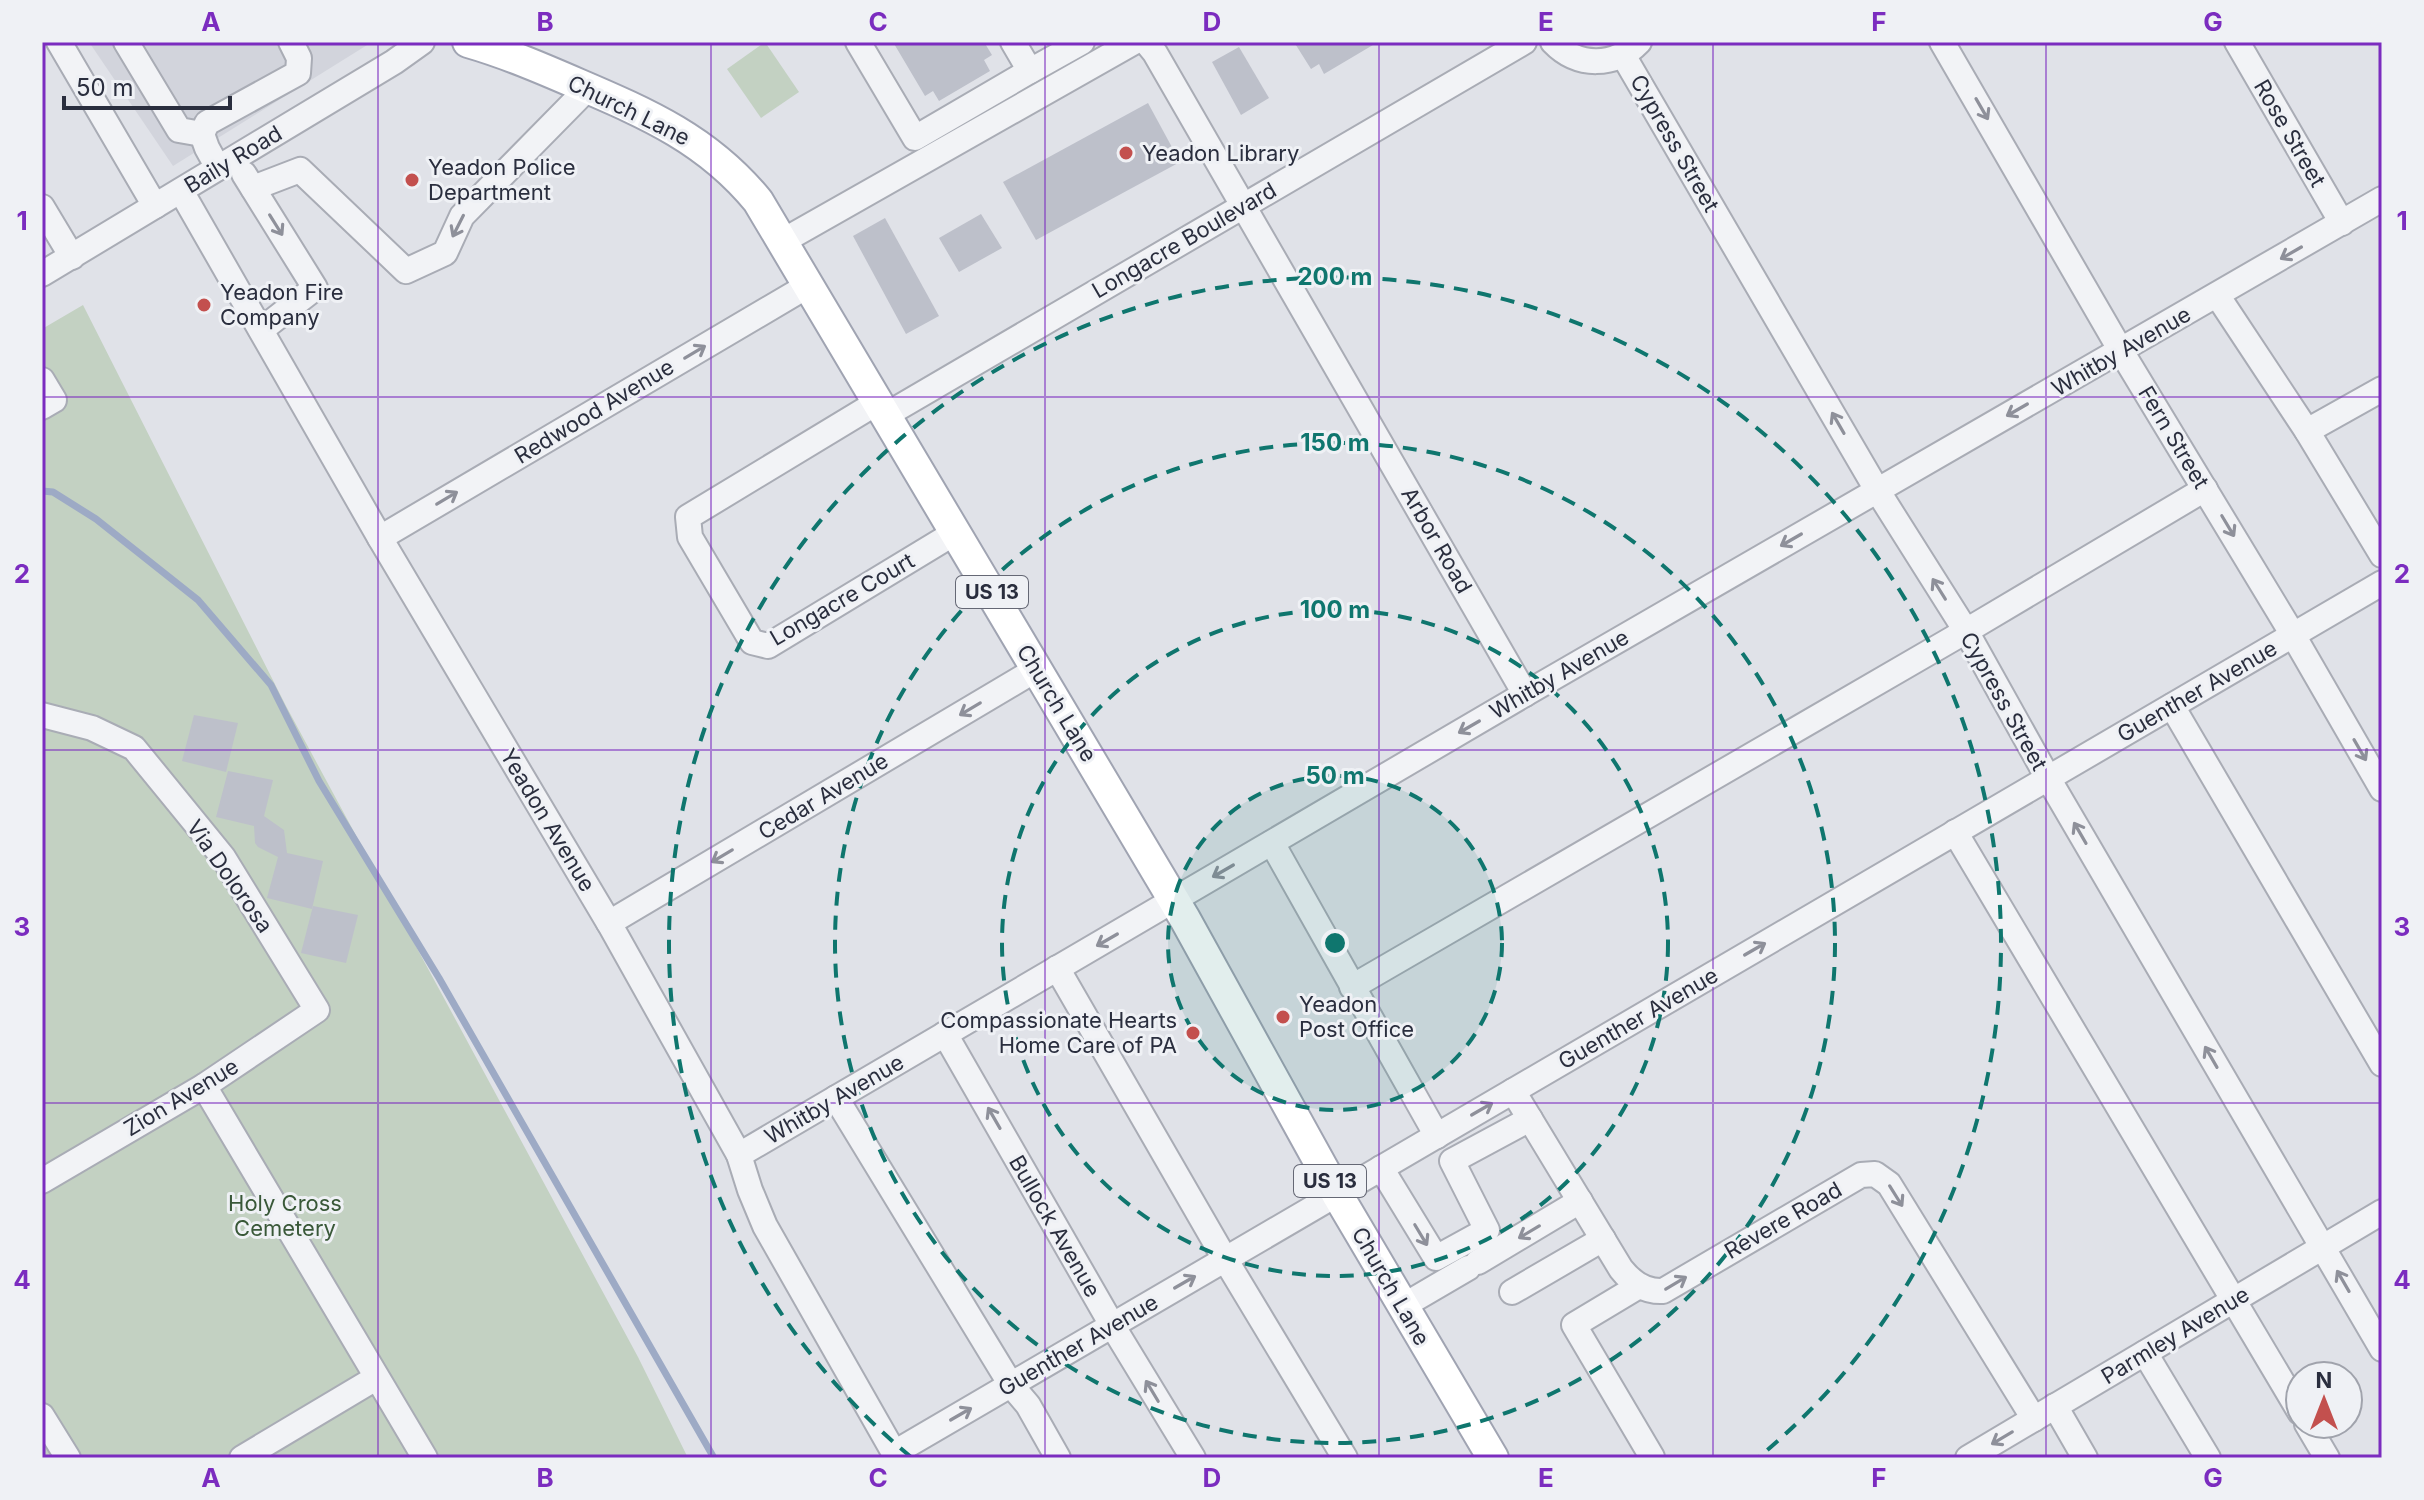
<svg xmlns="http://www.w3.org/2000/svg" width="2424" height="1500" font-family="Inter,sans-serif">
	<style>
		.built { fill: #d2d4dc }
		.green { fill: #c3d1c2 }
		.lines { fill: none; stroke-linecap: round; stroke-linejoin: round }
		.stream { stroke: #9daac5; stroke-width: 7 }
		.building { fill: #bdc0ca }
		.minor-casing { stroke: #a9acb5; stroke-width: 28 }
		.major-casing { stroke: #a0a4b2; stroke-width: 34 }
		.minor { stroke: #f2f3f6; stroke-width: 24 }
		.major { stroke: #fff; stroke-width: 30 }
		.oneway { stroke: #8e909a }
		.grid { fill: none; stroke: #7b2cbf; stroke-width: 2; stroke-opacity: 0.55 }
		.ring { fill: none; stroke: #0f766e; stroke-width: 4; stroke-dasharray: 14 10 }
		.poi-dot { fill: #c3504e; stroke: #eff1f5; stroke-width: 3 }
		.labels { text-anchor: middle; stroke-width: 6; stroke-linejoin: round; paint-order: stroke }
		.shield { fill: #eff1f5; stroke: #656875; stroke-width: 2 }
		.shield-label { font-size: 20px; font-weight: bold; fill: #2a2e3e }
		.street-label { font-size: 22px; fill: #2a2e3e; stroke: #eff1f5 }
		.poi-label { font-size: 22px; fill: #2a2e3e; stroke: #eff1f5; text-anchor: start }
		.park-label { font-size: 22px; fill: #395838; stroke: #eff1f5 }
		.centre { fill: #0f766e; stroke: #eff1f5; stroke-width: 4 }
		.ring-label { font-size: 24px; text-anchor: middle; font-weight: bold; fill: #0f766e; stroke: #eff1f5; stroke-width: 6; stroke-linejoin: round; paint-order: stroke }
		.neatline { fill: none; stroke: #7b2cbf; stroke-width: 3 }
		.grid-label { font-size: 26px; text-anchor: middle; font-weight: bold; fill: #7b2cbf }
	</style>
	<rect width="100%" height="100%" fill="#e0e2e8"/>
	<polygon class="built" points="89,42 372,42 173,166"/>
	<g class="green">
		<polygon points="765,42 799,92 761,118 727,69"/>
		<polygon points="83,305 286,706 638,1357 688,1458 42,1458 42,329"/>
	</g>
	<g class="lines">
		<polyline class="stream" points="42,491 53,492 96,519 198,600 271,685 319,781 439,978 714,1458"/>
	</g>
	<g class="building">
		<polygon points="893,42 984,42 992,55 984,60 990,71 939,101 933,91 925,96"/>
		<polygon points="1294,42 1378,42 1324,74 1319,64 1311,69"/>
		<polygon points="1239,47 1269,98 1241,115 1212,62"/>
		<polygon points="1148,103 1180,162 1036,240 1003,182"/>
		<polygon points="981,214 1002,248 959,272 939,238"/>
		<polygon points="885,218 939,316 906,334 853,236"/>
		<polygon points="194,715 238,723 226,772 182,761"/>
		<polygon points="228,771 273,780 264,816 284,830 287,853 323,861 312,909 267,898 278,857 258,847 255,843 254,826 216,817"/>
		<polygon points="313,906 358,915 346,963 301,953"/>
	</g>
	<g class="lines">
		<g class="minor-casing">
			<g id="minor">
				<polyline points="59,42 155,206"/>
				<polyline points="126,42 179,130 202,134"/>
				<polyline points="858,42 915,138 1030,71"/>
				<polyline points="1013,42 1030,71 1082,42"/>
				<polyline points="1146,42 1155,53 1525,694"/>
				<path d="M1553,42C1578,68 1615,67 1639,42"/>
				<polyline points="1942,42 2121,351 2293,635 2382,789"/>
				<polyline points="2237,42 2342,223"/>
				<polyline points="1623,55 1877,490 1966,631 2048,778 2382,1349"/>
				<polyline points="218,168 207,148 202,134 207,123 298,73 299,58 291,42"/>
				<polyline points="244,174 315,288 261,330"/>
				<polyline points="253,188 300,170 406,271 445,253 462,216 588,88"/>
				<polyline points="181,191 380,538 609,923 739,1155 750,1190 765,1226 897,1458"/>
				<polyline points="42,207 72,257"/>
				<polyline points="783,241 1134,42"/>
				<polyline points="42,274 394,62 422,42"/>
				<polyline points="2217,295 2307,431 2382,555"/>
				<polyline points="42,380 54,400 42,407"/>
				<polyline points="878,402 688,517 690,537 752,642 768,646 956,532"/>
				<polyline points="886,415 1524,42"/>
				<polyline points="2307,431 2382,389"/>
				<polyline points="380,538 809,285"/>
				<polyline points="2172,706 2382,1064"/>
				<polyline points="42,715 92,728 134,748 223,857 317,1010 204,1086 42,1181"/>
				<polyline points="1955,832 2300,1412"/>
				<polyline points="1272,843 1437,1136"/>
				<polyline points="609,923 1037,669"/>
				<polyline points="1057,968 1225,1259 1345,1458"/>
				<polyline points="1352,987 1966,631 2205,489"/>
				<polyline points="945,1034 1112,1325 1193,1458"/>
				<polyline points="204,1086 425,1458"/>
				<path d="M1513,1091L1621,1269C1632,1283 1645,1292 1663,1291L1861,1175L1875,1174L1889,1184L2034,1419"/>
				<polyline points="836,1098 1011,1385 1028,1405 1058,1458"/>
				<polyline points="739,1155 1525,694 2382,199"/>
				<polyline points="1381,1168 1436,1258 1487,1230 1452,1161 1530,1119"/>
				<polyline points="1478,1262 1580,1201"/>
				<polyline points="1639,1286 1574,1325 1652,1457"/>
				<polyline points="1512,1292 1603,1239"/>
				<polyline points="1403,1306 1468,1268"/>
				<polyline points="2145,1353 2208,1458"/>
				<polyline points="2055,1406 2085,1458"/>
				<polyline points="42,1416 68,1458"/>
				<polyline points="2307,1424 2327,1458"/>
				<polyline points="894,1453 2382,583"/>
				<polyline points="242,1458 376,1378"/>
				<polyline points="1968,1458 2382,1212"/>
			</g>
		</g>
		<g class="major-casing">
			<path id="major" d="M468,42C506,53 541,68 578,84C648,114 708,140 758,201L1185,919L1337,1194L1493,1458"/>
		</g>
		<use href="#minor" class="minor"/>
		<use href="#major" class="major"/>
	</g>
	<defs><path id="oneway-shaft" d="M-6 0H5M1.5-3L5.5 0L1.5 3" fill="none" stroke-width="1.6" stroke-linecap="round" stroke-linejoin="round" transform="scale(2)"/></defs>
	<g class="oneway">
		<use href="#oneway-shaft" transform="translate(1982 109) rotate(60)"/>
		<use href="#oneway-shaft" transform="translate(276 225) rotate(58)"/>
		<use href="#oneway-shaft" transform="translate(458 226) rotate(117)"/>
		<use href="#oneway-shaft" transform="translate(2291 253) rotate(150)"/>
		<use href="#oneway-shaft" transform="translate(695 352) rotate(-31)"/>
		<use href="#oneway-shaft" transform="translate(2017 410) rotate(150)"/>
		<use href="#oneway-shaft" transform="translate(1838 423) rotate(-120)"/>
		<use href="#oneway-shaft" transform="translate(447 498) rotate(-31)"/>
		<use href="#oneway-shaft" transform="translate(2228 526) rotate(59)"/>
		<use href="#oneway-shaft" transform="translate(1791 540) rotate(150)"/>
		<use href="#oneway-shaft" transform="translate(1939 589) rotate(-122)"/>
		<use href="#oneway-shaft" transform="translate(970 709) rotate(149)"/>
		<use href="#oneway-shaft" transform="translate(1469 727) rotate(150)"/>
		<use href="#oneway-shaft" transform="translate(2360 750) rotate(60)"/>
		<use href="#oneway-shaft" transform="translate(2080 833) rotate(-120)"/>
		<use href="#oneway-shaft" transform="translate(722 856) rotate(149)"/>
		<use href="#oneway-shaft" transform="translate(1223 871) rotate(150)"/>
		<use href="#oneway-shaft" transform="translate(1107 940) rotate(150)"/>
		<use href="#oneway-shaft" transform="translate(1755 949) rotate(-30)"/>
		<use href="#oneway-shaft" transform="translate(2211 1057) rotate(-120)"/>
		<use href="#oneway-shaft" transform="translate(1482 1109) rotate(-30)"/>
		<use href="#oneway-shaft" transform="translate(994 1118) rotate(-120)"/>
		<use href="#oneway-shaft" transform="translate(1896 1196) rotate(58)"/>
		<use href="#oneway-shaft" transform="translate(1529 1232) rotate(149)"/>
		<use href="#oneway-shaft" transform="translate(1421 1235) rotate(59)"/>
		<use href="#oneway-shaft" transform="translate(2343 1281) rotate(-120)"/>
		<use href="#oneway-shaft" transform="translate(1185 1282) rotate(-30)"/>
		<use href="#oneway-shaft" transform="translate(1676 1283) rotate(-31)"/>
		<use href="#oneway-shaft" transform="translate(1152 1391) rotate(-121)"/>
		<use href="#oneway-shaft" transform="translate(961 1414) rotate(-30)"/>
		<use href="#oneway-shaft" transform="translate(2002 1438) rotate(149)"/>
	</g>
	<path class="grid" d="M378,42V1458M711,42V1458M1045,42V1458M1379,42V1458M1713,42V1458M2046,42V1458M42,397H2382M42,750H2382M42,1103H2382"/>
	<circle cx="1335" cy="943" r="167" fill="#0f766e" fill-opacity=".12"/>
	<g class="ring">
		<circle cx="1335" cy="943" r="167"/>
		<circle cx="1335" cy="943" r="333"/>
		<circle cx="1335" cy="943" r="500"/>
		<path d="M911 1457A666 666 0 1 1 1759 1457"/>
	</g>
	<g class="poi-dot">
		<circle cx="1126" cy="153" r="8"/>
		<circle cx="412" cy="180" r="8"/>
		<circle cx="204" cy="305" r="8"/>
		<circle cx="1283" cy="1017" r="8"/>
		<circle cx="1193" cy="1033" r="8"/>
	</g>
	<g class="labels">
		<g class="shield">
			<rect x="956" y="576" width="72" height="32" rx="6"/>
			<rect x="1294" y="1165" width="72" height="32" rx="6"/>
		</g>
		<g class="shield-label">
			<text x="992" y="599">US 13</text>
			<text x="1330" y="1188">US 13</text>
		</g>
		<g class="street-label">
			<text transform="translate(629 110) rotate(26)" y="8">Church Lane</text>
			<text transform="translate(2290 133) rotate(60)" y="8">Rose Street</text>
			<text transform="translate(1675 143) rotate(60)" y="8">Cypress Street</text>
			<text transform="translate(233 159) rotate(-31)" y="8">Baily Road</text>
			<text transform="translate(1184 240) rotate(-30)" y="8">Longacre Boulevard</text>
			<text transform="translate(2121 351) rotate(-30)" y="8">Whitby Avenue</text>
			<text transform="translate(594 411) rotate(-31)" y="8">Redwood Avenue</text>
			<text transform="translate(2174 437) rotate(59)" y="8">Fern Street</text>
			<text transform="translate(1437 540) rotate(60)" y="8">Arbor Road</text>
			<text transform="translate(842 599) rotate(-30)" y="8">Longacre Court</text>
			<text transform="translate(1559 674) rotate(-30)" y="8">Whitby Avenue</text>
			<text transform="translate(2197 691) rotate(-30)" y="8">Guenther Avenue</text>
			<text transform="translate(2004 701) rotate(61)" y="8">Cypress Street</text>
			<text transform="translate(1057 703) rotate(59)" y="8">Church Lane</text>
			<text transform="translate(823 796) rotate(-31)" y="8">Cedar Avenue</text>
			<text transform="translate(548 820) rotate(59)" y="8">Yeadon Avenue</text>
			<text transform="translate(230 876) rotate(55)" y="8">Via Dolorosa</text>
			<text transform="translate(1638 1018) rotate(-30)" y="8">Guenther Avenue</text>
			<text transform="translate(181 1097) rotate(-31)" y="8">Zion Avenue</text>
			<text transform="translate(834 1099) rotate(-30)" y="8">Whitby Avenue</text>
			<text transform="translate(1783 1220) rotate(-30)" y="8">Revere Road</text>
			<text transform="translate(1055 1226) rotate(60)" y="8">Bullock Avenue</text>
			<text transform="translate(1391 1286) rotate(60)" y="8">Church Lane</text>
			<text transform="translate(2175 1335) rotate(-31)" y="8">Parmley Avenue</text>
			<text transform="translate(1078 1345) rotate(-30)" y="8">Guenther Avenue</text>
		</g>
		<g class="poi-label">
			<text x="1142" y="161">Yeadon Library</text>
			<text x="428" y="175">Yeadon Police<tspan x="428" dy="25">Department</tspan></text>
			<text x="220" y="300">Yeadon Fire<tspan x="220" dy="25">Company</tspan></text>
			<text x="1299" y="1012">Yeadon<tspan x="1299" dy="25">Post Office</tspan></text>
			<text x="1177" y="1028" text-anchor="end">Compassionate Hearts<tspan x="1177" dy="25">Home Care of PA</tspan></text>
		</g>
		<g class="park-label">
			<text x="285" y="1211">Holy Cross<tspan x="285" dy="25">Cemetery</tspan></text>
		</g>
	</g>
	<circle cx="1335" cy="943" r="12" class="centre"/>
	<g class="ring-label">
		<text x="1335" y="285">200 m</text>
		<text x="1335" y="451">150 m</text>
		<text x="1335" y="618">100 m</text>
		<text x="1335" y="784">50 m</text>
	</g>
	<rect width="2424" height="1500" fill="none" stroke="#eff1f5" stroke-width="88"/>
	<g transform="translate(2324 1400)"><circle r="38" fill="#eff1f5" stroke="#a0a3ac" stroke-width="2"/>
	<path d="M0-6L14 30L0 20L-14 30Z" fill="#c3504e"/>
	<text y="-12" font-size="22" font-weight="bold" text-anchor="middle" fill="#2a2e3e">N</text>
	</g>
	<path d="M64 96v12h166v-12" fill="none" stroke="#2a2e3e" stroke-width="4"/>
	<text x="76" y="96" font-size="24" fill="#2a2e3e" stroke="#eff1f5" stroke-width="6" paint-order="stroke">50 m</text>
	<rect x="44" y="44" width="2336" height="1412" class="neatline"/>
	<g class="grid-label">
		<text x="211" y="31">A</text>
		<text x="545" y="31">B</text>
		<text x="878" y="31">C</text>
		<text x="1212" y="31">D</text>
		<text x="1546" y="31">E</text>
		<text x="1879" y="31">F</text>
		<text x="2213" y="31">G</text>
		<text x="22" y="230">1</text>
		<text x="2402" y="230">1</text>
		<text x="22" y="583">2</text>
		<text x="2402" y="583">2</text>
		<text x="22" y="936">3</text>
		<text x="2402" y="936">3</text>
		<text x="22" y="1289">4</text>
		<text x="2402" y="1289">4</text>
		<text x="211" y="1487">A</text>
		<text x="545" y="1487">B</text>
		<text x="878" y="1487">C</text>
		<text x="1212" y="1487">D</text>
		<text x="1546" y="1487">E</text>
		<text x="1879" y="1487">F</text>
		<text x="2213" y="1487">G</text>
	</g>
</svg>
